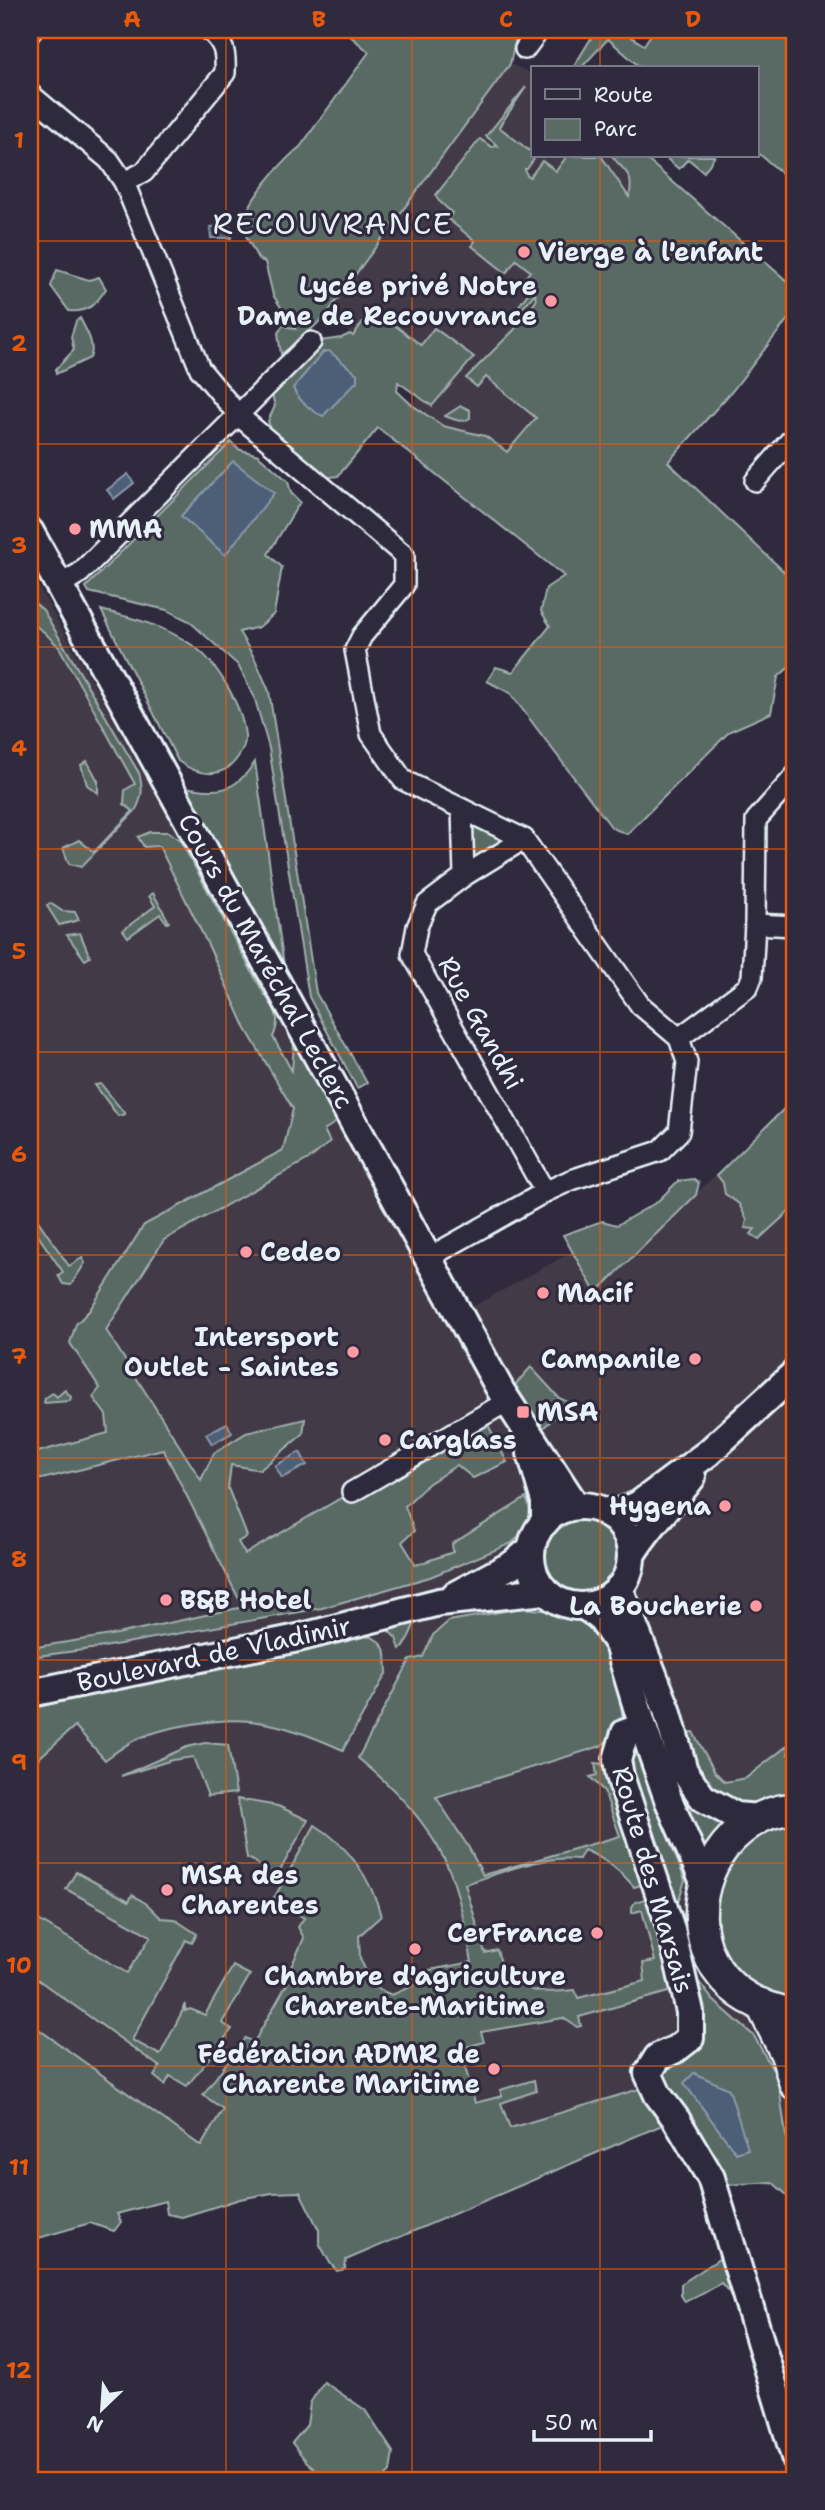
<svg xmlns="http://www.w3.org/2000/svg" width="825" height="2510" font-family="'Shantell Sans',sans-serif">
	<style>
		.built { fill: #423a46 }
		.green { fill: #596b63; stroke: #a0aeae; stroke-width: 2 }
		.water { fill: #4d5f77; stroke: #8b99ab; stroke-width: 2 }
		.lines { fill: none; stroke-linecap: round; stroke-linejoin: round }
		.street-casing { stroke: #e8f1f8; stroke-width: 24 }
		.secondary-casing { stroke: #e8f1f8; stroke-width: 32 }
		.primary-casing { stroke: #e8f1f8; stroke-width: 35 }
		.street { stroke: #2f2a3d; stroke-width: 19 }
		.secondary { stroke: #2f2a3d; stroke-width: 26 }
		.primary { stroke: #2f2a3d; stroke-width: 30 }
		.grid { fill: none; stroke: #e8590c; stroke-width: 2; stroke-opacity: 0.55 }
		.poi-dot { fill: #ff9aa2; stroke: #2f2a3d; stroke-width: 2.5 }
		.labels { text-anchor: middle; stroke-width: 6; stroke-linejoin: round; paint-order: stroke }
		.poi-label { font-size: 26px; font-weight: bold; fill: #e8f1f8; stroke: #2f2a3d; text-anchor: start }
		.street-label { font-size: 26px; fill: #e8f1f8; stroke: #2f2a3d }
		.quarter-label { font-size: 30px; letter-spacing: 2px; fill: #e8f1f8; stroke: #2f2a3d }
		.neatline { fill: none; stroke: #e8590c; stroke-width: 2.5 }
		.grid-label { font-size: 23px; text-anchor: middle; font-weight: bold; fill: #e8590c }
	</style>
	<rect width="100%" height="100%" fill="#2f2a3d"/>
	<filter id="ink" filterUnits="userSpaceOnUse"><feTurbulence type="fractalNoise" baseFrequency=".0143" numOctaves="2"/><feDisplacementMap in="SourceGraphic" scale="14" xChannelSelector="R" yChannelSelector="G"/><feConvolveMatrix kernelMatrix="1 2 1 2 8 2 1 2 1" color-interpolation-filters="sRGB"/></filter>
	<g filter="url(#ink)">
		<g class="built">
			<polygon points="510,64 533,74 533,156 637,156 795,310 732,390 564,576 386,435 423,391 267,268 249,217"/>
			<polygon points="30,572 331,1103 467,1310 575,1250 596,1280 704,1186 795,1098 795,2202 772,2182 714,2185 653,2085 510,2128 463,2114 245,2038 204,2095 223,2109 201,2146 30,2023"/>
		</g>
		<g class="green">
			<path d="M343,30H521L516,37L510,64L325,316L298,342L281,354L278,333L283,325L295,329L273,295L265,262L258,259C254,250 246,239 244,229C239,208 284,159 300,147L369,52Z"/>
			<polygon points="596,30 620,30 644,45 654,30 795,30 795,184 757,152 757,68 641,68 608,39 581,68 573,68"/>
			<path d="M526,87L499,127L536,156L527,169H525L527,176L530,177L542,161L556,171L567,156H601L629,197C635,173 624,172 612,156H643L795,288V310L733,390L668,462L795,582V662L778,677L771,713L730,731L627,834L612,828L510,693L487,681L496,667L513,672L550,626L541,611L546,588L564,576L378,428L338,476L323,478L273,434L268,421L275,406L270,388L320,341L341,338L350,334L353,336L372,308L421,345L434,328L474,357L432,406L398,382L397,391L412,405L443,426L485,436L507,452L536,418L486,377L477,387L466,378L514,330L536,301L535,293L508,326L507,322L529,292L521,284L530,271L516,260L506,273L472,246L475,241L448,219L452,213L438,200L436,195L480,139L492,147L498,146L486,136Z"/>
			<polygon points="670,156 715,156 704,172 688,159 679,169 667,159"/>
			<path d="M57,270L89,280L99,277L106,289C96,304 88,313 69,311L51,286Z"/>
			<path d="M80,318C86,330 96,345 90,358L56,374V369L74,350L71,337L76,321Z"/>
			<path d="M461,406L470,410V418C462,424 453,419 445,416Z"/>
			<polygon points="231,442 238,449 258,455 288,481 291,493 300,502 268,554 282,567 274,614 259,627 239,632 255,659 269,691 316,993 367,1083 357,1088 309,997 269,748 254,696 238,665 189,621 167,610 89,592 86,587"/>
			<path d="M30,599L43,610L139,773C143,788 143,797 135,811L81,867L69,864L63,848L79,840L94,852L133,811L124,804L125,790L135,784L59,647L44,632L30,622Z"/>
			<path d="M101,610C133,618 165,626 192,645C217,662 242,705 245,736C246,744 242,750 238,757C223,780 198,776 178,761Z"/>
			<polygon points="87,761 98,781 98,793 87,785 81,765"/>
			<path d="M255,762L284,966L185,787C220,793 234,793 255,762Z"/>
			<polygon points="472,817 508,840 476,860 471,859"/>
			<path d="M150,832H169L180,840L263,992C275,1010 282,1016 273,1037L292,1071L294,1043L305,1054L338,1121L324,1130L330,1142L312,1157L164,1240L106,1330L201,1480L214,1453L246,1433L305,1419L303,1434L260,1470L231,1465L228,1488L247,1536L238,1542L245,1554L483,1415L507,1462L473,1478L457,1465L428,1484L405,1506L414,1531L402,1542L416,1565L453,1552L452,1544L526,1498C535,1514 525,1531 512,1543L430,1577L322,1608L98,1648L30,1657V1648L117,1634L243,1607L163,1449L30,1482V1454L108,1433L106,1415L93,1397L100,1388L70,1343L76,1324L89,1311L144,1225L283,1150L293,1109L246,1029L210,949L159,846L144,847L138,837Z"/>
			<polygon points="153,893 169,922 167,923 160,914 128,937 123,930 155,906 149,896"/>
			<polygon points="50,903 62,911 75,912 79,920 59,925 47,906"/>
			<polygon points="80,933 90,957 85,960 67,935"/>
			<polygon points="101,1084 125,1114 118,1116 95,1085"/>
			<polygon points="795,1098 795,1206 759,1239 751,1234 755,1229 745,1228 747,1220 739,1204 725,1194 723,1183 717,1175"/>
			<polygon points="694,1179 699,1183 696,1195 600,1289 594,1290 563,1235 602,1221 617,1225 657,1202 678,1181"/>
			<polygon points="30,1209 69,1266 82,1258 85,1263 71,1285 63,1284 58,1275 63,1272 30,1224"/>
			<polygon points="531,1367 559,1398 570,1403 542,1429 513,1387"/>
			<polygon points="65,1390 71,1397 70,1401 44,1403 45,1398 53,1393 57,1397"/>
			<circle cx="581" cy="1556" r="36"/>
			<path d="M522,1608L569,1613L584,1616C593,1628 609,1643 613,1656C616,1665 615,1675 616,1684C622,1715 631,1721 601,1746L436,1797L469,1848L483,1875L620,1836L604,1791L590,1777L597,1775L595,1763L608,1765L645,1884L634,1887C620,1870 604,1858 584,1850L579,1859C541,1855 501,1873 465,1884L485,1953L497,1950C499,1957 502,1966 506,1972C524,1996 549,1993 575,1990L578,1998L645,1981L643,1963L655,1961L642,1910L632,1913V1907L635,1902L654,1896L672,1991L579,2017L581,2026L577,2027L563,2018L481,2032L484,2042L460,2049L475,2103L502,2096L500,2090L534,2080L536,2091L501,2103L510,2128L653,2085L676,2049L691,1972L713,2000L754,2036L778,2079L786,2136L795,2159V2202L772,2182L713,2186L676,2119L346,2260L345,2269L337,2271L330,2263L319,2243V2230L300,2192L272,2193L240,2199L182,2217L167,2214L165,2201L117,2214L121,2222L114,2231L90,2223L35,2239L30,2246V2023L201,2146L223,2109L203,2095L245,2038L254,2042L291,1977L287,1976L304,1938L298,1927L304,1918L273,1900L315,1825C348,1845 371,1878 381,1916L359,1936L360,1958L373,1987L392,1995L419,1983L425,1971L472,1962C466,1932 461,1901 450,1872C432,1827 395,1788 358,1758L410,1660L423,1657L433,1635L449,1621Z"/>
			<polygon points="416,1621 404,1647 400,1649 396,1638 384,1626"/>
			<path d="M361,1636L372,1637L381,1643L386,1653L387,1672L343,1750C314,1737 282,1724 250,1721C219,1718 166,1726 137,1739C126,1744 116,1752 105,1760L75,1726L30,1766V1709L157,1678Z"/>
			<polygon points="657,1719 677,1767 737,1818 701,1857 651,1720"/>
			<polygon points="693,1732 715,1772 725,1782 746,1778 791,1743 788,1754 795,1752 795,1796 760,1805 736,1806 703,1783 686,1733"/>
			<polygon points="205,1743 228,1745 236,1793 208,1796 193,1757 172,1760 121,1776 187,1747"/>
			<polygon points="635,1745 652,1797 685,1880 675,1912 625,1755"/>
			<path d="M237,1799L278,1806L308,1820L276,1878L267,1881C263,1870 259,1862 247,1858Z"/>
			<polygon points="795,1818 795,2004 770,1998 734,1973 713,1934 719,1870 766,1825"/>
			<polygon points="76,1872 129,1901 132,1895 147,1904 161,1918 174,1919 197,1934 192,1943 186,1940 132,2040 160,2055 186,2004 185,2011 190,2009 205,2015 233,1966 250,1975 222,2023 232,2029 187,2086 170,2076 165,2085 154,2076 160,2067 30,1974 30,1915 127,1973 151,1936 66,1889"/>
			<polygon points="722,2257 749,2345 729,2292 721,2283 685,2302 681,2295 681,2284"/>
			<polygon points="324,2382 365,2410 393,2452 390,2472 382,2480 328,2480 307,2462 292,2443 307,2425 310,2403"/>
		</g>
		<g class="water">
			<polygon points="230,226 231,238 211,238 210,227"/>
			<path d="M329,351L357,374V381L323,416C311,411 298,400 293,388L323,352Z"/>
			<polygon points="233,461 274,493 225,555 181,516"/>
			<polygon points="128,474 134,483 114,499 107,490"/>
			<polygon points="227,1423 232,1433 212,1444 206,1434"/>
			<polygon points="300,1452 307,1465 282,1478 275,1466"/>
			<polygon points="694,2073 729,2089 748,2149 736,2153 684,2083"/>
		</g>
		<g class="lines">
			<g class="street-casing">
				<g id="street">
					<polyline points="30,33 32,30"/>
					<polyline points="525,49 539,30"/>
					<polyline points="30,94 109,160 124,182 200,369 239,416 404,555 404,585 362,636 355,650 371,734 403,780 524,839 640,1005 679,1038 687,1062 679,1132 660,1151 571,1180 545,1192 428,1258"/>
					<path d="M124,182L144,172L225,73C226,54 225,43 209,30"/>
					<polyline points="755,481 795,435"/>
					<polyline points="61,584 80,573 311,342"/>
					<polyline points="462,809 464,876"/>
					<polyline points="524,839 464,876 427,904 417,927 412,954 545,1192"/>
					<polyline points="755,924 795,926"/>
					<polyline points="679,1038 748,987 752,977 755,924 756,820 795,776"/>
					<polyline points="352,1492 506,1402"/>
				</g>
			</g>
			<g class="secondary-casing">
				<g id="secondary">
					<polyline points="30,532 501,1391 576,1506"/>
					<polyline points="531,1453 545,1501 545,1522"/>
					<circle cx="581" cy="1556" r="50"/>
					<polyline points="610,1516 638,1505 708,1453 795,1373"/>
					<path d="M631,1555C648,1526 672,1504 692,1477"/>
					<polyline points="619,1588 667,1710 684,1771 703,1798 736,1816 759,1818"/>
					<polyline points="455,1595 513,1564 531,1549"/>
					<polyline points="584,1606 600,1617 618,1644 643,1727 668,1799 705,1884"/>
					<polyline points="30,1693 298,1638 439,1602 545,1591"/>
					<polyline points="643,1727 625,1733 617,1760 620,1776 671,1929 690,2012 690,2038 676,2049 658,2057 648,2073 658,2095 676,2119 711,2178 795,2457"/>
				</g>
			</g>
			<g class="primary-casing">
				<g id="primary">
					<path d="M795,1809C772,1809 750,1821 733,1837C690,1880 688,1956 740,1993C757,2005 776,2011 795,2014"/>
					<polyline points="761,2004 786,2054 795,2084"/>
				</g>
			</g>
			<use href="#street" class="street"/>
			<use href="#secondary" class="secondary"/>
			<use href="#primary" class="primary"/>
		</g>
	</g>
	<path class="grid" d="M226,30V2480M412,30V2480M600,30V68M600,156V2480M30,241H795M30,444H795M30,647H795M30,849H795M30,1052H795M30,1255H795M30,1458H795M30,1660H795M30,1863H795M30,2066H795M30,2269H795"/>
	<g class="poi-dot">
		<circle cx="524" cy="252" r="7"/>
		<circle cx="551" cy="301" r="7"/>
		<circle cx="75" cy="529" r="7"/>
		<circle cx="246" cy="1252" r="7"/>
		<circle cx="543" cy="1293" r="7"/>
		<circle cx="353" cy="1352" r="7"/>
		<circle cx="695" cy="1359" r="7"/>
		<rect x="516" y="1405" width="14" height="14" rx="3.5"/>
		<circle cx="385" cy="1440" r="7"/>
		<circle cx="725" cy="1506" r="7"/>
		<circle cx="166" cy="1600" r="7"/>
		<circle cx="756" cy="1606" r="7"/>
		<circle cx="167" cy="1890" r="7"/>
		<circle cx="597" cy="1933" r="7"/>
		<circle cx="415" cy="1949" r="7"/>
		<circle cx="494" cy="2069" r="7"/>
	</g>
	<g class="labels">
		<g class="poi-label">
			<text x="538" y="261">Vierge à l'enfant</text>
			<text x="537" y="295" text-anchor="end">Lycée privé Notre<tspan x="537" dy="30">Dame de Recouvrance</tspan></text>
			<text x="89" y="538">MMA</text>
			<text x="260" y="1261">Cedeo</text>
			<text x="557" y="1302">Macif</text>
			<text x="339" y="1346" text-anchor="end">Intersport<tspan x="339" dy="30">Outlet - Saintes</tspan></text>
			<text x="681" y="1368" text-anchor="end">Campanile</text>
			<text x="537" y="1421">MSA</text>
			<text x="399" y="1449">Carglass</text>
			<text x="711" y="1515" text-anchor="end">Hygena</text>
			<text x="180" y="1609">B&amp;B Hotel</text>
			<text x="742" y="1615" text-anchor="end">La Boucherie</text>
			<text x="181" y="1884">MSA des<tspan x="181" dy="30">Charentes</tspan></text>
			<text x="583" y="1942" text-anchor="end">CerFrance</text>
			<text x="415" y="1985" text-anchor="middle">Chambre d'agriculture<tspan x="415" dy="30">Charente-Maritime</tspan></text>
			<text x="480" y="2063" text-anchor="end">Fédération ADMR de<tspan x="480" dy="30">Charente Maritime</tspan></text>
		</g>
		<g class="street-label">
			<text transform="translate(266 961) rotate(61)" y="9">Cours du Maréchal Leclerc</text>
			<text transform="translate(481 1023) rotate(61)" y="9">Rue Gandhi</text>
			<text transform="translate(214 1654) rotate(-12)" y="9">Boulevard de Vladimir</text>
			<text transform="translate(653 1880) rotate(74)" y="9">Route des Marsais</text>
		</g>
		<g class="quarter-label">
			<text x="333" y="234">RECOUVRANCE</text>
		</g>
	</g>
	<rect width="825" height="2510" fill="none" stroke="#2f2a3d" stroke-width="77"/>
	<rect x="531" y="66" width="228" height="91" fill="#2f2a3d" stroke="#797a88" stroke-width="2"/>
	<rect x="545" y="89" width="35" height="10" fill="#2f2a3d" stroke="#797a88" stroke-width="2"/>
	<text x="594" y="102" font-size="21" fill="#e8f1f8">Route</text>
	<rect x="545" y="119" width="35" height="21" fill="#596b63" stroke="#797a88" stroke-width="2"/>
	<text x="594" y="136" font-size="21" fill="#e8f1f8">Parc</text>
	<g transform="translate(102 2409) rotate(205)" stroke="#2f2a3d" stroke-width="5" paint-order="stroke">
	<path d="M0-5L12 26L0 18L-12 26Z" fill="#e8f1f8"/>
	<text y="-10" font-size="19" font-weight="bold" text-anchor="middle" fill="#e8f1f8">N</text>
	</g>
	<path d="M534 2430v10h117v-10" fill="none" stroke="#e8f1f8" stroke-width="3.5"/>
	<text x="545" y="2430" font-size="21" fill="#e8f1f8" stroke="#2f2a3d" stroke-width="5" paint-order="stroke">50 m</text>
	<rect x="38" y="38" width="748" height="2434" class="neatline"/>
	<g class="grid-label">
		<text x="132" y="27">A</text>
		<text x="319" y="27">B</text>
		<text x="506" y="27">C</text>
		<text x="693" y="27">D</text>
		<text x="19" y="148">1</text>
		<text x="19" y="351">2</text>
		<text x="19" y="553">3</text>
		<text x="19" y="756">4</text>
		<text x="19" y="959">5</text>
		<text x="19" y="1162">6</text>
		<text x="19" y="1364">7</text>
		<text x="19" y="1567">8</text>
		<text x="19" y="1770">9</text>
		<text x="19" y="1973">10</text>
		<text x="19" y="2175">11</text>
		<text x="19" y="2378">12</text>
	</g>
</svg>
